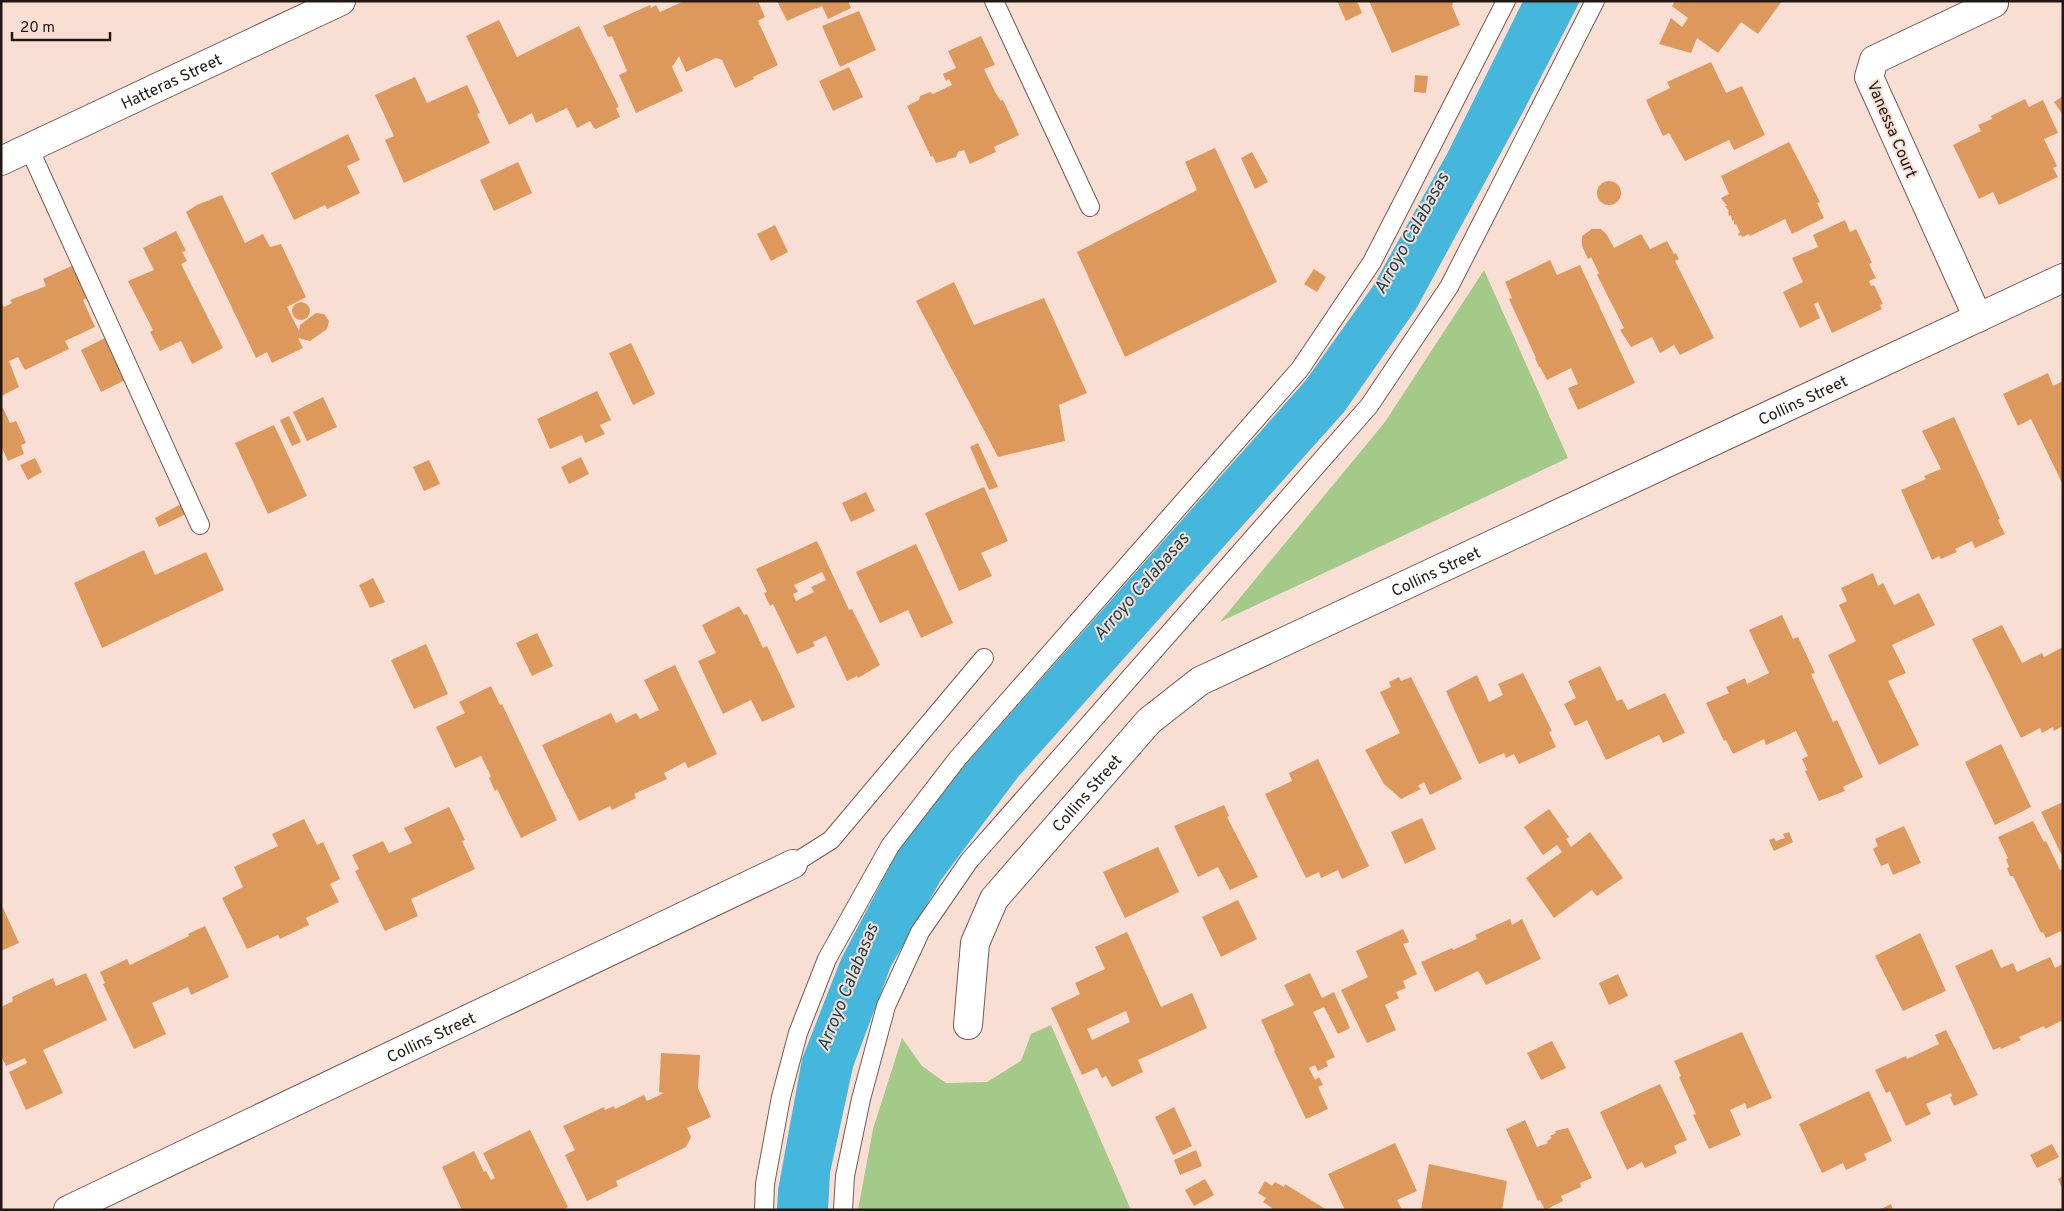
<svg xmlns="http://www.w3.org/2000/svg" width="2064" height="1211" font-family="Overpass,sans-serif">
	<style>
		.green { fill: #a3ca88 }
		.water { fill: #45b7dc }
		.building { fill: #dd985b; fill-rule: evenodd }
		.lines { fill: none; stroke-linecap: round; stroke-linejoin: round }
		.service-casing { stroke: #725b51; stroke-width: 20 }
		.minor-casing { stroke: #725b51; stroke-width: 30 }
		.service { stroke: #fff; stroke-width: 18 }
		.minor { stroke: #fff; stroke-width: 28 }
		.labels { text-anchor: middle; stroke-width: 4; stroke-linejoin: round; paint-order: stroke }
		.street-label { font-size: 16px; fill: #211814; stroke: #f9dfd3 }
		.water-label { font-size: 18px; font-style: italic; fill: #144555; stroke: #f9dfd3 }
	</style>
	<rect width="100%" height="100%" fill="#f9dfd3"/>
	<g class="green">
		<polygon points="1484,270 1568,458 1220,622 1385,422"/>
		<polygon points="1051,1025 1131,1210 858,1210 873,1129 902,1038 922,1066 946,1083 987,1082 1021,1061 1031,1034"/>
	</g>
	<polygon class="water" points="1523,1 1580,1 1522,114 1416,309 1344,412 1018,777 941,880 891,966 853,1067 830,1173 828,1210 777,1210 778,1190 802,1059 841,959 900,847 957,774 1306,380 1373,286 1447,154"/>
	<g class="building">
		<polygon points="684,1 758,1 765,17 758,21 778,65 753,77 754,79 735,88 722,60 716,58 686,72 679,56 672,67 683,91 636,113 619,75 627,71 612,36 608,37 603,26 650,5 651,8 656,5 660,12"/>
		<polygon points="777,1 848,1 851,8 828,19 822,6 816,9 816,8 787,21"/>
		<polygon points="1337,1 1357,1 1362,13 1346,21"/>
		<polygon points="1369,1 1454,1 1452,6 1460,25 1392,53"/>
		<polygon points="1675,1 1782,1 1758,34 1741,22 1718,53 1697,38 1691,53 1659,44 1671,18 1682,27 1688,18 1672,6"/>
		<polygon points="859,11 876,50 840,67 822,26"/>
		<polygon points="499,20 517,57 579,26 619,107 616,108 620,117 596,129 594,128 590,121 577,128 567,108 536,123 532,113 509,125 466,36"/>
		<polygon points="981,36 995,65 984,69 995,92 1001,101 1003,100 1019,135 994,147 996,152 970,164 964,150 958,152 956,157 936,163 933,156 931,157 907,106 919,100 920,96 930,92 933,94 952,85 949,79 946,81 943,74 956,68 948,51"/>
		<polygon points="1711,62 1726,93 1742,86 1765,135 1734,150 1729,140 1685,161 1669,133 1663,136 1646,100 1670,88 1667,82"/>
		<polygon points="849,67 863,97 833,111 819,81"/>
		<polygon points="1415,75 1428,76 1426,93 1414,92"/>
		<polygon points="415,77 427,103 467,85 480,113 477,114 490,143 404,183 385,140 394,136 375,95"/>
		<polygon points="2063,96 2063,115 2054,102"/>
		<polygon points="2025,99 2029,107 2043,100 2058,133 2044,139 2057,166 2053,168 2058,177 1999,205 1993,192 1979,199 1953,145 1981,131 1978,125 1992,119 1991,116"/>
		<polygon points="348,134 360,160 347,166 360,193 327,209 325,205 294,220 271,173"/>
		<polygon points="1789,142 1820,202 1817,203 1824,218 1792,234 1785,219 1750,236 1749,234 1742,237 1741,235 1739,236 1738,234 1740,232 1736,224 1734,225 1734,220 1732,221 1731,215 1729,216 1728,212 1729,211 1725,206 1727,206 1721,198 1729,194 1721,176"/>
		<polygon points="1215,148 1277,282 1125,357 1077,252 1197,190 1185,162"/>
		<polygon points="1252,152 1268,182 1255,189 1241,158"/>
		<polygon points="518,162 532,193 494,211 480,180"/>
		<circle cx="1609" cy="193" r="12"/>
		<polygon points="222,195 245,243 263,234 270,247 281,244 306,297 287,307 299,331 300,325 316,313 324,314 329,321 327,329 310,341 298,338 303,348 272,363 267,352 256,358 186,212 197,205"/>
		<polygon points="1845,220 1850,232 1856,229 1872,263 1869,264 1876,278 1869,281 1871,286 1874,285 1883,304 1880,305 1882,309 1832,333 1818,302 1814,304 1820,318 1800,328 1783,292 1803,282 1792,258 1818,247 1813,235"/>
		<polygon points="775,225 788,252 771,261 757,234"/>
		<polygon points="1592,229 1601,229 1607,235 1614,248 1641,234 1650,249 1667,241 1674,254 1676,253 1679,259 1675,261 1714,338 1680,355 1674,345 1660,353 1652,337 1631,347 1620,330 1624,328 1597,275 1599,273 1591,257 1588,259 1582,246 1582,236"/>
		<polygon points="176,231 186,251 182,252 187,261 181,264 223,348 192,364 181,341 160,351 150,332 153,330 128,281 154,270 143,248"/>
		<polygon points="1550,260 1557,275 1580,265 1635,383 1578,410 1568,388 1578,384 1571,368 1547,380 1540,367 1539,367 1535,358 1536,358 1509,299 1512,298 1505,282"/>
		<polygon points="74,265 89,297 83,300 95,327 65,341 69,349 25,370 18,357 9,361 19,387 1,396 1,302 4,307 12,303 10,300 46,286 43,279"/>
		<polygon points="1314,269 1326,277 1317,292 1304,284"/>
		<polygon points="954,282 974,325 1044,298 1087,393 1059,405 1065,441 998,457 916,301"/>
		<circle cx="301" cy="311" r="9"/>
		<polygon points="105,338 125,380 101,392 81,350"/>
		<polygon points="631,343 655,394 633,405 609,353"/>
		<polygon points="2048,373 2053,386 2063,381 2063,485 2031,419 2018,426 2003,394"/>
		<polygon points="597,391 611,420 600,425 605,434 585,443 582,435 550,449 537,419"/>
		<polygon points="323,397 337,427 307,441 293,412"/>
		<polygon points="3,408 10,423 16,421 26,443 21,445 24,454 8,461 1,446 1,409"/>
		<polygon points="289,416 301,442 292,446 280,420"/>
		<polygon points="1954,417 2000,519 1998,520 2005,534 1975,548 1972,541 1955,549 1957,552 1941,559 1939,556 1932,560 1901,490 1926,479 1924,476 1941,469 1922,431"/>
		<polygon points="274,425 307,496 268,514 235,443"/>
		<polygon points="978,443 998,487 989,490 970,447"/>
		<polygon points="581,457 589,474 569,484 561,467"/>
		<polygon points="35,458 42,472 28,480 20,465"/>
		<polygon points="429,460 440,484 424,491 413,467"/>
		<polygon points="984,487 1008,541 981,553 992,576 959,591 925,513"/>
		<polygon points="866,492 875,511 851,522 842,503"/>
		<polygon points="183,503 188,513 159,527 155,518"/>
		<path d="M817,541L849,610L852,609L880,665L858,678L857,676L847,681L826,636L813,642L815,646L797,654L773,604L770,606L764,593L767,592L756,569ZM822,572L826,580L811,587L814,592L796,601L793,594L798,592L794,585Z"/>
		<polygon points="916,544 953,623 921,638 908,610 880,623 856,572"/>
		<polygon points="144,550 155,575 206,552 224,590 102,648 74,583"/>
		<polygon points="1873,573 1878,586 1883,583 1894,605 1919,593 1935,625 1892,645 1906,673 1888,681 1919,745 1879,765 1828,655 1856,641 1839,605 1847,601 1841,588"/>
		<polygon points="373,578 385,602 370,608 359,585"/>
		<polygon points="739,606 744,615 747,614 763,648 767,646 795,707 762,722 751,700 723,714 698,661 716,653 702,625"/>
		<polygon points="1782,615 1793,639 1798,637 1815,673 1811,674 1833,722 1837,720 1863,777 1843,787 1845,791 1819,801 1805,771 1807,770 1802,759 1808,756 1796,731 1766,745 1764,739 1733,754 1726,740 1724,741 1706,703 1729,693 1726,687 1745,678 1747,684 1769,673 1749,630"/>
		<polygon points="2002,625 2022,663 2042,653 2044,657 2063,647 2063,726 2054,731 2053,727 2042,733 2040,728 2021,738 1972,639"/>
		<polygon points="537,633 553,666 532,676 516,643"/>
		<polygon points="426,644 448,694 414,709 391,660"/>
		<polygon points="675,665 717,754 688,768 685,762 664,773 667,779 634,794 636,798 612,810 610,806 579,821 542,745 611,713 616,723 636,713 640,719 659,710 644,680"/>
		<polygon points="1600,666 1617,701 1622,699 1628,710 1665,693 1685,733 1663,743 1659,735 1606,760 1587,720 1575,726 1564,704 1576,698 1568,681"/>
		<polygon points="1523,673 1552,731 1549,732 1556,747 1519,764 1514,754 1506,758 1504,753 1479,764 1446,691 1477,675 1489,702 1503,695 1498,684"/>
		<polygon points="1399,677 1401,681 1411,677 1462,779 1430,795 1424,782 1418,786 1421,789 1401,799 1384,784 1365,750 1400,733 1380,692 1391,687 1389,682"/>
		<polygon points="491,686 500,705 502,704 557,820 521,838 497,789 495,791 489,778 491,776 481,756 455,768 436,727 465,713 459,702"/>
		<polygon points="2001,744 2031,807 1995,825 1965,762"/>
		<polygon points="1318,759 1369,866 1342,879 1338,870 1321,878 1319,872 1306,878 1265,794 1292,781 1289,773"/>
		<polygon points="2063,802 2063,853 2061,854 2041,812"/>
		<polygon points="1224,805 1229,816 1227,817 1258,877 1230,890 1218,867 1198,877 1174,826"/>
		<polygon points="449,807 465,840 462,841 475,869 411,899 418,916 385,931 355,871 359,869 352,855 383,841 389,853 412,843 404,828"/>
		<polygon points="1549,809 1569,837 1566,839 1571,847 1590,832 1623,878 1597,896 1592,890 1554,918 1526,878 1562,852 1557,845 1543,855 1524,827"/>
		<polygon points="1422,818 1436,849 1405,864 1391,832"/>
		<polygon points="304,819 317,845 323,842 340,879 330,884 339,902 306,918 309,925 280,939 278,935 247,949 222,898 243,887 234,867 278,846 272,834"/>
		<polygon points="2033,821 2044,842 2046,841 2060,870 2063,869 2063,935 2061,931 2046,938 2043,932 2041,933 2013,876 2010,876 2007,868 2009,867 2006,859 2008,858 1998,837"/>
		<polygon points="1904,826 1921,863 1893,875 1888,863 1881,866 1873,849 1878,846 1875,839"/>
		<polygon points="1789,832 1793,842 1774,851 1769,840 1774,838 1776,841 1785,838 1783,834"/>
		<polygon points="1158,847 1179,892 1125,918 1103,872"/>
		<polygon points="1238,900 1257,939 1221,957 1202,917"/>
		<polygon points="3,908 19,943 1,951 1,909"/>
		<polygon points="1510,919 1512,925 1522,919 1541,959 1486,985 1478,971 1435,992 1421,962 1452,948 1453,950 1477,939 1475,935"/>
		<polygon points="205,926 229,977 191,995 188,987 152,1003 166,1034 134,1049 103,984 105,983 100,972 127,959 130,965 189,936 188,934"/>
		<polygon points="1403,929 1409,942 1403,944 1417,974 1403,981 1406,988 1396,992 1399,998 1385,1005 1396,1030 1367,1043 1341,990 1368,977 1356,951"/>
		<path d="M1127,932L1161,1007L1192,993L1207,1028L1138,1060L1143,1072L1112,1087L1106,1076L1102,1078L1097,1068L1082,1075L1051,1008L1080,994L1075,983L1105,969L1095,947ZM1126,1011L1130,1022L1092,1040L1087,1029Z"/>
		<polygon points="1920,933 1946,991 1903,1011 1875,956"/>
		<polygon points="1992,949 2001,968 2013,963 2017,972 2050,957 2055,968 2063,964 2063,1024 2061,1021 2045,1029 2044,1026 2019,1037 2021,1040 2001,1049 2000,1047 1993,1050 1955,966"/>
		<polygon points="86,973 107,1020 43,1050 63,1093 26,1110 9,1072 27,1063 25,1058 6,1066 1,1056 1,1007 13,1001 12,997 53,978 56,986"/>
		<polygon points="1310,973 1322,998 1334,992 1350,1028 1338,1034 1324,1007 1313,1012 1335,1057 1326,1061 1328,1066 1318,1071 1315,1065 1309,1068 1315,1080 1319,1077 1323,1085 1318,1087 1328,1109 1306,1119 1274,1051 1275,1050 1261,1020 1294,1005 1284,985"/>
		<polygon points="1618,974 1628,996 1609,1005 1599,983"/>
		<polygon points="1946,1030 1978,1095 1954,1106 1950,1097 1952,1096 1951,1093 1926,1104 1931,1114 1906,1126 1890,1091 1886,1093 1875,1070 1906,1056 1907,1059 1939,1044 1935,1035"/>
		<polygon points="1742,1032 1772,1098 1747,1109 1745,1103 1730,1110 1741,1135 1709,1149 1693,1115 1696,1114 1679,1077 1681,1076 1674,1061"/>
		<polygon points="1552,1041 1566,1068 1541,1080 1527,1053"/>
		<polygon points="661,1053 700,1055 698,1088 711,1117 687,1128 691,1137 686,1147 616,1181 618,1186 587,1201 565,1155 575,1150 563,1126 604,1107 605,1110 614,1106 615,1109 644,1095 647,1101 664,1093 659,1092"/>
		<polygon points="1660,1084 1687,1140 1674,1146 1677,1153 1645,1168 1642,1162 1627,1170 1600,1112"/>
		<polygon points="1869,1091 1892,1141 1864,1154 1867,1160 1846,1170 1843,1163 1822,1173 1799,1124"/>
		<polygon points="1174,1107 1192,1146 1173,1155 1155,1117"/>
		<polygon points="1525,1120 1537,1147 1548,1143 1547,1141 1552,1138 1550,1136 1556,1133 1555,1131 1568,1128 1592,1178 1580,1183 1581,1187 1561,1196 1563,1201 1545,1210 1540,1200 1538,1201 1506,1129"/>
		<polygon points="530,1130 568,1207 563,1210 462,1210 442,1167 474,1151 484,1172 486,1171 491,1180 495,1178 483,1153"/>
		<polygon points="1395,1143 1417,1191 1397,1200 1402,1210 1345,1210 1328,1174"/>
		<polygon points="2052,1144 2059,1157 2037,1168 2030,1155"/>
		<polygon points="1196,1150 1202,1166 1180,1175 1174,1160"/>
		<polygon points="1429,1164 1507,1181 1502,1210 1421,1210"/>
		<polygon points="2063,1176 2063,1190 2058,1179"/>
		<polygon points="1205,1179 1214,1195 1194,1206 1185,1190"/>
		<polygon points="1265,1181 1272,1186 1275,1182 1284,1187 1285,1184 1327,1210 1271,1210 1272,1208 1263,1202 1266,1198 1258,1193"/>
		<polygon points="1891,1204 1893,1210 1879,1210"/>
	</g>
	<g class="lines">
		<g class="service-casing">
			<g id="service">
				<polyline points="994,1 1090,207"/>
				<polyline points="29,148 200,525"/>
				<polyline points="793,864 831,840 984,658"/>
				<polyline points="764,1210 765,1184 781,1097 798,1033 827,959 890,846 958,758 1300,369 1372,262 1506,1"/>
				<polyline points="843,1210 845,1176 861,1099 886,1006 920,932 969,861 1369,406 1449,287 1595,1"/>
			</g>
		</g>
		<g class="minor-casing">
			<g id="minor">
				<path id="s1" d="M1,161L341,1"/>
				<polyline points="1978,318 1869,77 1874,60 1994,3"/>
				<path id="s2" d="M968,1025L975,943L994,899L1149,721L1200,681L2063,278"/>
				<path id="s3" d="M68,1210L793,864"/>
			</g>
		</g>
		<use href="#service" class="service"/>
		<use href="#minor" class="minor"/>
	</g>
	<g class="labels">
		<g class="street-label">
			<text dy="6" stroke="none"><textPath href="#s1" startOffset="188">Hatteras Street</textPath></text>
			<text transform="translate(1893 129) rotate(67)" y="6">Vanessa Court</text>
			<text dy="6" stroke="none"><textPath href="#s2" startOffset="1096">Collins Street</textPath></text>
			<text dy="6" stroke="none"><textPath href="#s2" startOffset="691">Collins Street</textPath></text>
			<text dy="6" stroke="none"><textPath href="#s2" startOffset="271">Collins Street</textPath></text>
			<text dy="6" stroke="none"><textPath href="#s3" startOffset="402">Collins Street</textPath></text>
		</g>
		<g class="water-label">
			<text transform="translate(1411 233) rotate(-61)" y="6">Arroyo Calabasas</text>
			<text transform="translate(1141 586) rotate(-49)" y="6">Arroyo Calabasas</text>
			<text transform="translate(847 987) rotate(-68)" y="6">Arroyo Calabasas</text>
		</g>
	</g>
	<rect width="2064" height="1211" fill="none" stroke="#211814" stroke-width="5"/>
	<path d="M12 32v8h98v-8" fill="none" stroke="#211814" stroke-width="2.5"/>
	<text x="20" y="32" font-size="15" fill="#211814" stroke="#f9dfd3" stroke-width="4" paint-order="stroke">20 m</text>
</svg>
